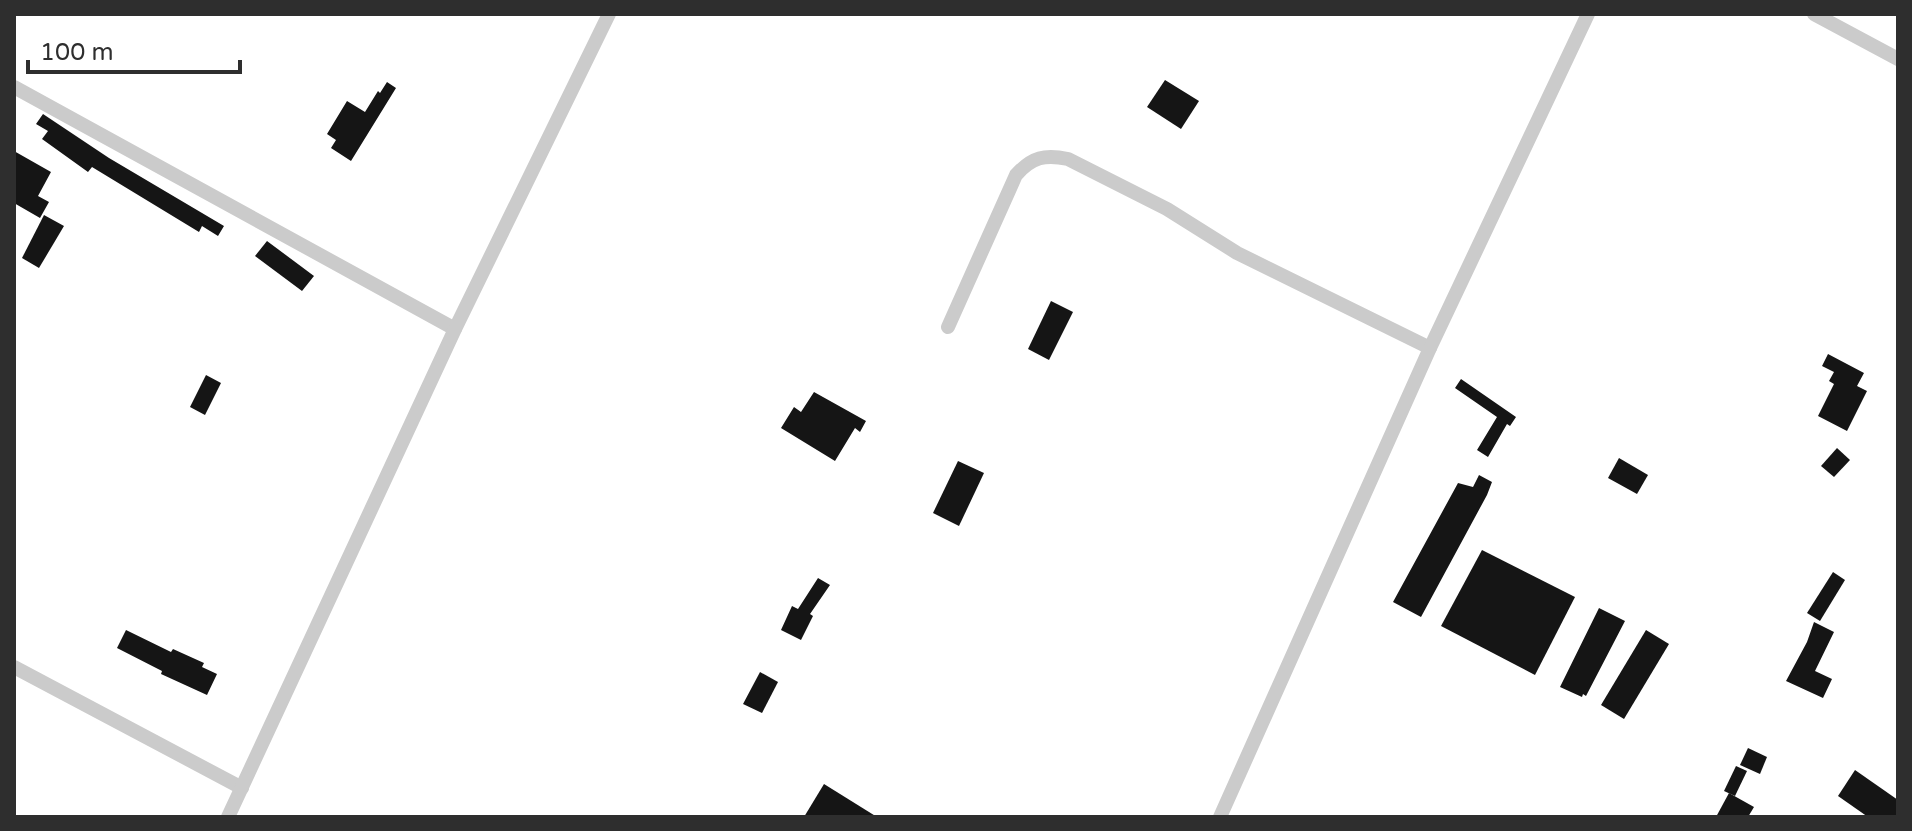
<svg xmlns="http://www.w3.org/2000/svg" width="1912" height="831" font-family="'Varela Round',sans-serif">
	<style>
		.building { fill: #151515 }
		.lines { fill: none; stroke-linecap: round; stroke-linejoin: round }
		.minor { stroke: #cbcbcb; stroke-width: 14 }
	</style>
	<rect width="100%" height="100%" fill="#fff"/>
	<g class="building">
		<polygon points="1165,80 1199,101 1181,129 1147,107"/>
		<polygon points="387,82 396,88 351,161 331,148 336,140 327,134 347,101 365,112 378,91 380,93"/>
		<polygon points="43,114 109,158 224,226 218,236 202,226 199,232 92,167 88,172 42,139 48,131 36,124"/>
		<polygon points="14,151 51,172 38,196 49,202 40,218 14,203"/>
		<polygon points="44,215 64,226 39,268 22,258"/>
		<polygon points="267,241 314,276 302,291 255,256"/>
		<polygon points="1051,301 1073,312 1049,360 1028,349"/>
		<polygon points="1828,354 1864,373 1857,386 1867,391 1847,431 1818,416 1834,384 1829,381 1834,372 1822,366"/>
		<polygon points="206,375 221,383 205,415 190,407"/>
		<polygon points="1461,379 1516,417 1510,426 1507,424 1488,457 1477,450 1497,417 1455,388"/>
		<polygon points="814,392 866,421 860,432 855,428 835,461 781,428 794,407 801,412"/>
		<polygon points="1837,448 1850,460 1834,477 1821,466"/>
		<polygon points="1619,458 1648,475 1637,494 1608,478"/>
		<polygon points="958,461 984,473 959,526 933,513"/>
		<polygon points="1479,475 1492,482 1487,495 1421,617 1393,602 1458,483 1473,487"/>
		<polygon points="1482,550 1575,597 1535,675 1441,626"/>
		<polygon points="1833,572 1845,580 1820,621 1807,613"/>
		<polygon points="818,578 830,585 810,614 813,616 801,640 781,630 792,606 798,609"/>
		<polygon points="1599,608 1625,621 1586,696 1583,694 1582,697 1560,687"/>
		<polygon points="1814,622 1834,632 1815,671 1832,679 1823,698 1786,681 1807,642"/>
		<polygon points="126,630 171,652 173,649 204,663 202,667 217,674 207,695 161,674 162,671 117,648"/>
		<polygon points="1646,630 1669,644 1624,719 1601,705"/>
		<polygon points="760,672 778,682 762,713 743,704"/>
		<polygon points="1748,748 1767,757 1760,774 1740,765"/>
		<polygon points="1736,766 1747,771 1735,796 1724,791"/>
		<polygon points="1855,770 1898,800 1898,817 1868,817 1838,796"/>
		<polygon points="824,784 877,817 804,817"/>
		<polygon points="1729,793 1754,807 1748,817 1716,817"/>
	</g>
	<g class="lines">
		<g class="minor">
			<polyline points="1814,14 1898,59"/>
			<polyline points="14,87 455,329"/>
			<path d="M948,327L1016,175C1032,157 1045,154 1068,159L1167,209L1237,253L1430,348"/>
			<polyline points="14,667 242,788"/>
			<polyline points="228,817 455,329 609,14"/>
			<polyline points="1220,817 1430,348 1588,14"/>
		</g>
	</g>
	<rect width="1912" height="831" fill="none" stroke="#2e2e2e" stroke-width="32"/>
	<path d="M28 60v12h212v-12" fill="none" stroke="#2e2e2e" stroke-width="4"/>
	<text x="40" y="60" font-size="24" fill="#2e2e2e" stroke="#ffffff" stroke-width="6" paint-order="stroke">100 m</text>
</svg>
